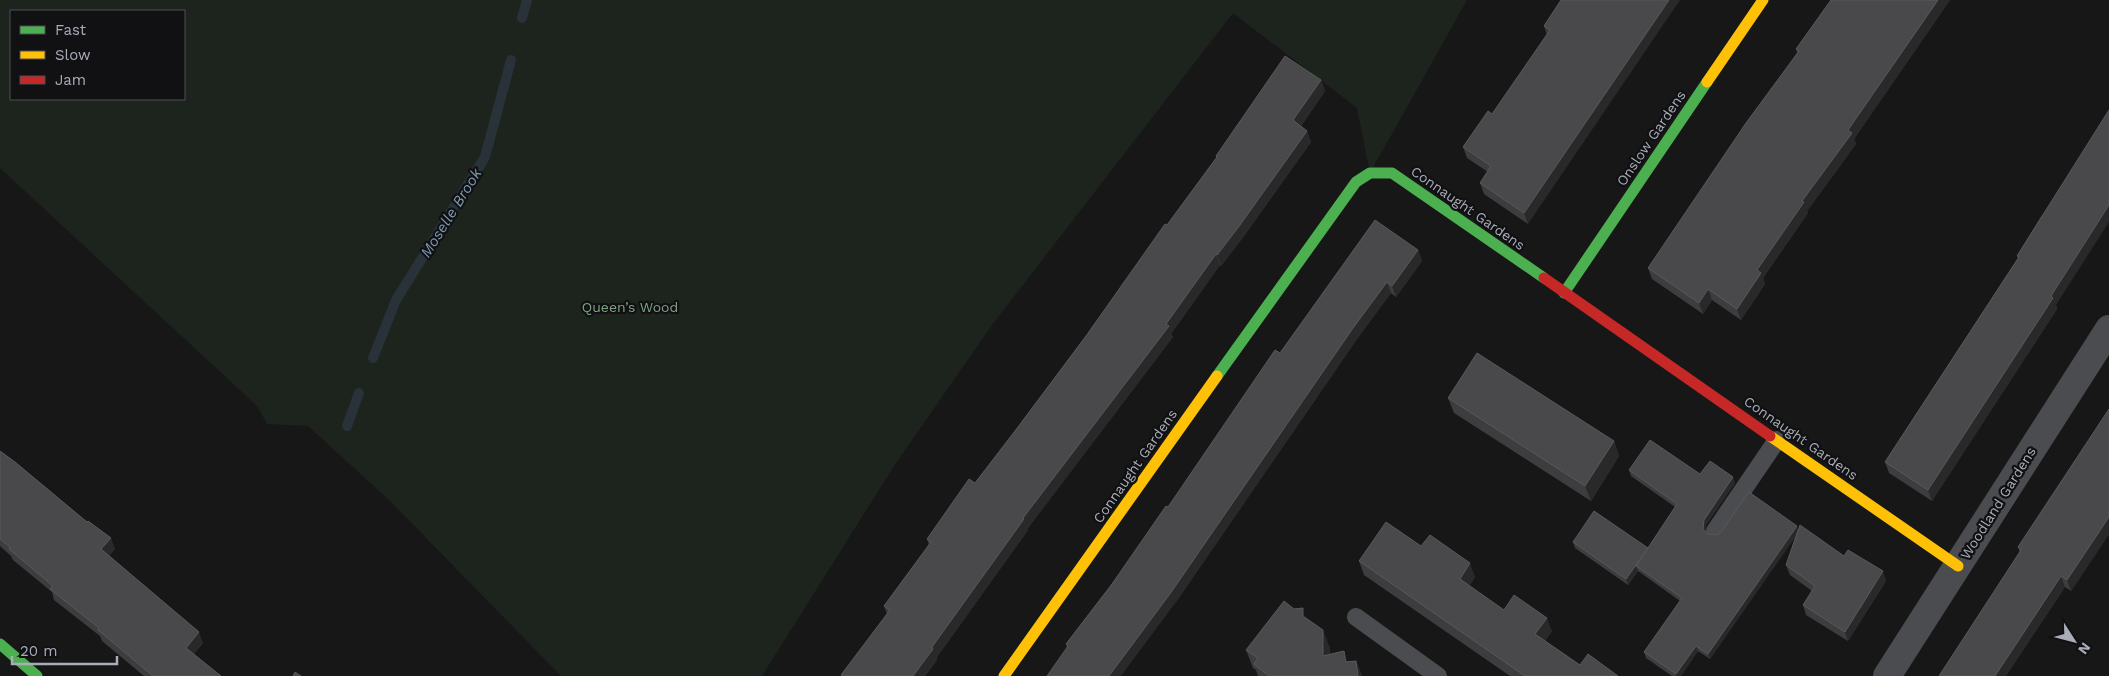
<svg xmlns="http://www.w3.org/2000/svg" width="2109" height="676" font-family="'Work Sans',sans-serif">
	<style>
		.green { fill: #1d241e; fill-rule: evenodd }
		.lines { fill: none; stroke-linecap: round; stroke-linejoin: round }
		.stream { stroke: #2a3239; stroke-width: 10 }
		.lane { stroke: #4b4c50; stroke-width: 18 }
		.street { stroke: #4b4c50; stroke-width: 28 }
		.fast { stroke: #4caf50; stroke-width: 11 }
		.slow { stroke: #ffc107; stroke-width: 11 }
		.jam { stroke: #c62828; stroke-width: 11 }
		.wall { fill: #3d3d3f }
		.shaded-wall { fill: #29292a }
		.building { fill: #49494c; stroke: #58595d }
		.labels { text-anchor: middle; stroke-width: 4.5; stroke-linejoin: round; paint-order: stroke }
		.street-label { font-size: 14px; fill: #a8adb8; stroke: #111113 }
		.park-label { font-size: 14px; fill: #7fa381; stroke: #111113 }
		.water-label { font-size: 15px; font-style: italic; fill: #7f9bb3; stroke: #111113 }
	</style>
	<rect width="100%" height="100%" fill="#171717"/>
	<path class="green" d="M0,0H1467L1370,173L1357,108L1233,13L992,325L894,466L762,676H561L389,500L308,426L267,424L257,406L0,168ZM11,11H184V99H11Z"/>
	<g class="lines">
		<g class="stream">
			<polyline points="522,18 527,0"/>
			<polyline points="373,358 396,300 485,157 511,60"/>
			<polyline points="347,426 359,393"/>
		</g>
		<g class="lane">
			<polyline points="1715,531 1777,440"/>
			<polyline points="1356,617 1438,676"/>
		</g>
		<polyline class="street" points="1887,676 2109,329"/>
		<g class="fast">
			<polyline points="1564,293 1707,82"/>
			<polyline points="1217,376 1356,182 1370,173 1392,173 1544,278"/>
			<polyline points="0,644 37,676"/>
		</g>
		<g class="slow">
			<polyline points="1707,82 1763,0"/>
			<polyline points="1770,436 1958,566"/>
			<polyline points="1004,676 1217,376"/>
		</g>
		<polyline class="jam" points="1544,278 1770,436"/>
	</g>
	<g class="wall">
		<polygon points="1561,0 1528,224 1484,194 1480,183 1488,172 1467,158 1463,147 1492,114 1547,35 1544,26"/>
		<polygon points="1831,0 1950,0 1854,139 1856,144 1807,211 1808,213 1763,278 1765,284 1741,320 1712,300 1703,314 1652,279 1648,268 1797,53 1796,49"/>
		<polygon points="1321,80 1325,91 1301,126 1307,131 1311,142 1244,236 1221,266 1220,265 1171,334 1173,337 1028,528 1028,530 937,657 937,660 925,676 842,676 841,675 887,614 884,606 929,545 927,539 975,483 1015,431 1086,336 1216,158 1216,156"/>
		<polygon points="2042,215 2056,305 2057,309 1932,501 1889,473 1885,462 2018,258 2017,256"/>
		<polygon points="1418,250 1422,261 1396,297 1391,293 1357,339 1176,602 1067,648 1066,644 1112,584 1280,353"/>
		<polygon points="1448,398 1614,441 1619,456 1591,501 1454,413"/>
		<polygon points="2109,409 2109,534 2071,591 2065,587 2006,676 1939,676 2020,553 2018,547"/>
		<polygon points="0,451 115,549 109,556 203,643 194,654 221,676 144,676 102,641 100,636 54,600 52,592 13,560 11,556 0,546"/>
		<polygon points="1629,470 1700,474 1735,483 1706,525 1706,532 1707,534 1717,535 1798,530 1886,581 1848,641 1806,615 1803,605 1812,591 1790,575 1786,565 1796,535 1710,659 1698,651 1681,676 1672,676 1646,658 1644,652 1680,601 1638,571 1628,585 1575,548 1573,542 1648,548 1675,507 1631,476"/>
		<polygon points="1421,546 1475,577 1469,586 1504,610 1552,631 1545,641 1580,665 1618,676 1510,676 1364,575 1359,561"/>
		<polygon points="1306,618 1330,648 1330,654 1348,662 1356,661 1362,676 1258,676 1256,670 1253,668 1246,650"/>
	</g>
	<g class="shaded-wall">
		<polygon points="1669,0 1680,0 1528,224 1524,213"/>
		<polygon points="1938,0 1950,0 1854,139 1856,144 1807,211 1808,213 1763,278 1765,284 1741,320 1737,309 1757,270 1848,130"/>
		<polygon points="1321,80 1325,91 1297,131 1293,120"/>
		<polygon points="1307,131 1311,142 1244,236 1221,266 1217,255"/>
		<polygon points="2109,205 2109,222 2056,305 2057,309 1932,501 1928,490"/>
		<polygon points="1418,250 1422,261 1396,297 1392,286"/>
		<polygon points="1216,254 1220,265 1171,334 1173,337 1028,528 1028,530 937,657 937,660 925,676 913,676 932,647 1023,518 1166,324"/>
		<polygon points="1387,282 1391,293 1357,339 1176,602 1121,676 1109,676 1353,328"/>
		<polygon points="1708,289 1712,300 1703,314 1699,303"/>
		<polygon points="1614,441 1619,456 1591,501 1585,486"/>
		<polygon points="1733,477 1735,483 1706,525 1705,535 1703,529 1704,520"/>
		<polygon points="2109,517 2109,534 2071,591 2067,580"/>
		<polygon points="1797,526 1799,532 1710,659 1708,654"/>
		<polygon points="111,538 115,549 105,560 101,549"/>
		<polygon points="1648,548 1636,566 1638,571 1628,585 1626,579"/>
		<polygon points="1470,563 1475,577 1465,593 1460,579"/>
		<polygon points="1883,571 1886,581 1848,641 1845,632"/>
		<polygon points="2061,576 2065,587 2006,676 1995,676"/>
		<polygon points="1547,618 1552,631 1540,648 1535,634"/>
		<polygon points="1323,630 1330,648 1329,674 1323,656"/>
		<polygon points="199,632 203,643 190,659 186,648"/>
		<polygon points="1696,646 1698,651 1681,676 1676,676 1676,674"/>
		<polygon points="1356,661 1362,676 1358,676"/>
	</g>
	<g class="building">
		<polygon points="1561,0 1669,0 1524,213 1480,183 1491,166 1463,147 1488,111 1492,114 1550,30 1544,26"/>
		<polygon points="1831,0 1938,0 1848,130 1852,133 1802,201 1804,202 1757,270 1761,273 1737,309 1708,289 1699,303 1648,268 1746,123 1799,51 1796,49"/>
		<polygon points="1285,56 1321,80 1293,120 1307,131 1240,225 1217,255 1216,254 1166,324 1169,326 1023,518 1024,519 932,647 933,649 913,676 843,676 841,675 890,610 884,606 931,542 927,539 969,479 975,483 1015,431 1086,336 1165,224 1167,225 1217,157 1216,156"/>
		<polygon points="2109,110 2109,205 2051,296 2053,298 1928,490 1885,462 2019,257 2017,256"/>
		<polygon points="1375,220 1418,250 1392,286 1387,282 1353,328 1172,591 1109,676 1047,676 1068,646 1066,644 1112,584 1166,506 1168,507 1275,350 1280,353"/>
		<polygon points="1477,353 1614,441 1585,486 1448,398"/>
		<polygon points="2109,409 2109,517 2067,580 2061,576 1995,676 1939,676 2021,550 2018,547"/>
		<polygon points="1650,440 1700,474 1710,461 1733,477 1704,520 1703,529 1707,534 1717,535 1721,532 1749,492 1797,526 1708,654 1696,646 1676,674 1644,652 1682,598 1636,566 1677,504 1629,470"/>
		<polygon points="0,451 15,462 87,522 88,521 111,538 101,549 199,632 186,648 221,676 153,676 98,630 99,628 50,589 53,586 9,549 10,547 0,539"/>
		<polygon points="1594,511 1648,548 1626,579 1573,542"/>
		<polygon points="1386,522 1421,546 1430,535 1470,563 1460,579 1504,610 1514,595 1547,618 1535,634 1580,665 1588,654 1618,676 1525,676 1359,561"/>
		<polygon points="1800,525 1844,556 1848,550 1883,571 1845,632 1803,605 1815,586 1786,565"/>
		<polygon points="1284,601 1294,609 1303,608 1303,616 1323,630 1323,656 1344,651 1346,662 1356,661 1358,676 1269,676 1254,664 1258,658 1246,650"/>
		<polygon points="295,672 301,676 293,676"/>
	</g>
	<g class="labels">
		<g class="street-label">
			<text transform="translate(1651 138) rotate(-56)" y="5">Onslow Gardens</text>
			<text transform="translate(1468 208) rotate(35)" y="5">Connaught Gardens</text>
			<text transform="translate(1801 438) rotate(35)" y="5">Connaught Gardens</text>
			<text transform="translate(1135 466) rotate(-55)" y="5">Connaught Gardens</text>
			<text transform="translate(1998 503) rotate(-58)" y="5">Woodland Gardens</text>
		</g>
		<g class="park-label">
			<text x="630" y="312">Queen’s Wood</text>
		</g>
		<g class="water-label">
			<text transform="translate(451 213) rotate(-58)" y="5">Moselle Brook</text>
		</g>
	</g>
	<rect x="10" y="10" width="175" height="90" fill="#111113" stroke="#4d4f55"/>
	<rect x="20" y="26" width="25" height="8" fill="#4caf50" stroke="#4d4f55"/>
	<text x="55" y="35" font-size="15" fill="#a8adb8">Fast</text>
	<rect x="20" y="51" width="25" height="8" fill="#ffc107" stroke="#4d4f55"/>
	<text x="55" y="60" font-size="15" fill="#a8adb8">Slow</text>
	<rect x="20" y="76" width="25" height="8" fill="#c62828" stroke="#4d4f55"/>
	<text x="55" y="85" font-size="15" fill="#a8adb8">Jam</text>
	<g transform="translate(2074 641) rotate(126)" stroke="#111113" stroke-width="4" paint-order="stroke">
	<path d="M0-4L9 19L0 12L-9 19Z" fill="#a8adb8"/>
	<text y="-8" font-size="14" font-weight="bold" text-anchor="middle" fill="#a8adb8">N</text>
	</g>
	<path d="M12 656v8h105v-8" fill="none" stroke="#a8adb8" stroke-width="2.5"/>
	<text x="20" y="656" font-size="15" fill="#a8adb8" stroke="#111113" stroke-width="4" paint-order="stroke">20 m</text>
</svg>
